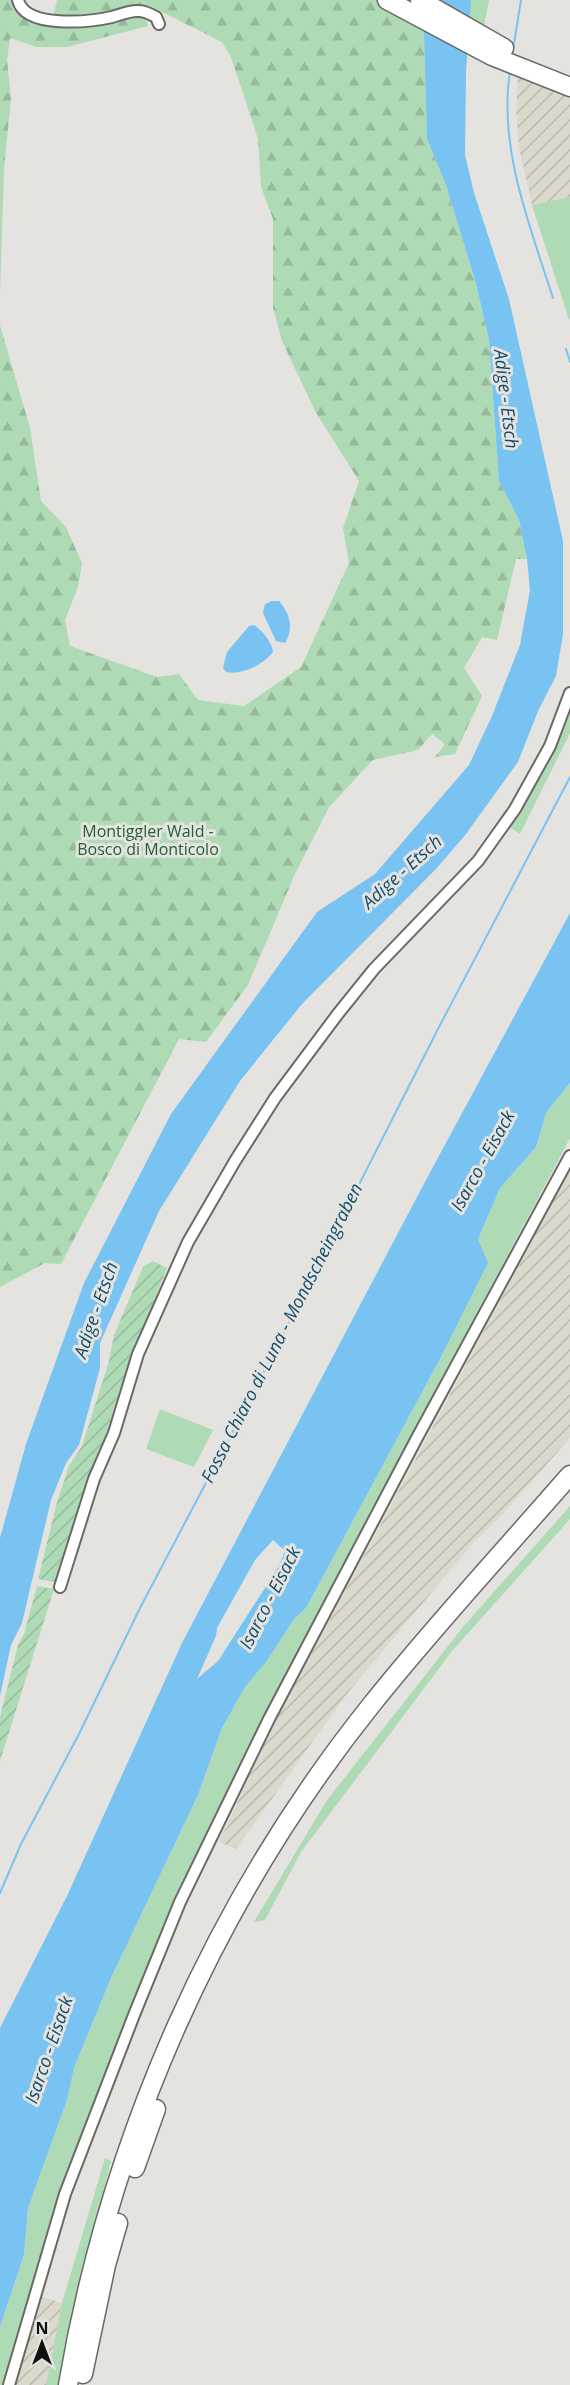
<svg xmlns="http://www.w3.org/2000/svg" width="570" height="2385" font-family="'Open Sans',sans-serif">
	<style>
		.industrial { fill: url(#industrial-furrows) }
		.grass { fill: #afdab6 }
		.forest { fill: url(#forest-firs) }
		.garden { fill: url(#garden-furrows) }
		.water { fill: #78c3f1; fill-rule: evenodd }
		.lines { fill: none; stroke-linecap: round; stroke-linejoin: round }
		.stream { stroke: #78c3f1; stroke-width: 2 }
		.street-casing { stroke: #6a6965; stroke-width: 14 }
		.highway-casing { stroke: #6a6965; stroke-width: 21 }
		.street { stroke: #fff; stroke-width: 10 }
		.highway { stroke: #fff; stroke-width: 18 }
		.labels { text-anchor: middle; stroke-width: 6; stroke-linejoin: round; paint-order: stroke }
		.park-label { font-size: 16px; fill: #1f6333; stroke: #e5e3df }
		.water-label { font-size: 18px; font-style: italic; fill: #114c6b; stroke: #e5e3df }
	</style>
	<defs>
		<pattern id="industrial-furrows" width="10" height="10" patternUnits="userSpaceOnUse" patternTransform="scale(1.5)"><rect width="10" height="10" fill="#dbd8cc"/><path d="M-1 1l2-2M0 10L10 0M9 11l2-2" fill="none" stroke="#bbb8ae"/></pattern>
		<pattern id="forest-firs" width="22" height="20" patternUnits="userSpaceOnUse" patternTransform="scale(1.5)"><rect width="22" height="20" fill="#afdab6"/><path d="M5 1l3.5 6h-7zM16 11l3.5 6h-7z" fill="#96ba9b"/></pattern>
		<pattern id="garden-furrows" width="10" height="10" patternUnits="userSpaceOnUse" patternTransform="scale(1.5)"><rect width="10" height="10" fill="#afdab6"/><path d="M-1 1l2-2M0 10L10 0M9 11l2-2" fill="none" stroke="#96ba9b"/></pattern>
	</defs>
	<rect width="100%" height="100%" fill="#e5e3df"/>
	<g class="industrial">
		<polygon points="518,78 570,96 570,197 532,205 519,148 516,110"/>
		<polygon points="570,1170 570,1438 502,1515 473,1543 346,1695 236,1849 219,1842 272,1728"/>
		<polygon points="39,2296 62,2303 46,2385 15,2385"/>
	</g>
	<g class="grass">
		<polygon points="471,0 489,0 484,26 468,18"/>
		<polygon points="570,197 570,318 569,320 532,205"/>
		<polygon points="570,706 570,733 520,834 509,827 555,746"/>
		<path d="M570,1083V1138C442,1380 308,1619 195,1868C165,1933 135,1997 109,2064C69,2170 35,2276 5,2385H0V2327L24,2255L28,2208L67,2100L74,2068L111,1978L198,1795L222,1728L245,1687L267,1661L294,1619L306,1608L442,1355L478,1239L500,1188L536,1147L546,1113Z"/>
		<polygon points="160,1409 213,1430 194,1467 146,1449"/>
		<polygon points="570,1506 570,1519 453,1650 301,1852 265,1920 254,1922 327,1800 463,1627"/>
		<polygon points="105,2158 111,2161 77,2296 60,2385 46,2385 62,2303"/>
	</g>
	<g class="forest">
		<polygon points="0,0 14,0 17,11 38,21 122,19 137,16 146,20 148,26 67,47 36,47 10,38 7,60 11,99 4,168 0,297"/>
		<polygon points="57,0 423,0 427,139 446,185 476,285 489,340 499,481 519,520 527,559 516,559 497,640 482,637 464,668 482,696 455,754 435,757 445,744 432,734 418,750 373,760 329,807 294,876 248,985 206,1042 179,1039 61,1264 45,1263 0,1287 0,325 30,428 41,501 66,527 82,563 78,587 65,620 70,646 157,677 179,674 198,700 244,706 301,667 349,563 343,528 359,481 315,411 282,341 273,308 273,219 261,187 258,139 231,57 222,42 150,6 71,17 53,17"/>
	</g>
	<g class="garden">
		<polygon points="153,1261 167,1268 124,1377 107,1431 79,1503 65,1556 55,1582 38,1579 57,1502 69,1466 82,1446 109,1361 114,1335 143,1267"/>
		<polygon points="37,1586 54,1589 0,1761 0,1717 18,1645 24,1634"/>
	</g>
	<g class="water">
		<polygon points="423,0 471,0 466,72 465,155 474,193 509,299 563,541 563,634 556,676 538,711 518,762 466,834 436,869 302,1004 240,1081 159,1211 100,1343 100,1368 79,1445 66,1463 51,1500 22,1623 11,1645 0,1696 0,1538 26,1444 84,1283 171,1114 317,912 375,874 469,765 492,716 520,645 530,590 527,559 519,520 499,481 489,340 476,284 446,185 427,139"/>
		<path d="M272,601H279C290,614 294,628 285,643L276,641L263,613L265,604Z"/>
		<path d="M254,625C262,630 272,642 273,652C263,665 242,675 226,672L223,668L227,652L249,626Z"/>
		<path d="M570,913V1083L546,1113L536,1147L500,1188L478,1239L488,1263L442,1355L306,1608L294,1619L267,1661L245,1687L222,1728L198,1795L111,1978L74,2068L67,2100L28,2208L24,2255L0,2327V2028L67,1896L182,1643L427,1178ZM273,1540L285,1551L279,1566L218,1661L197,1679L216,1636L217,1628L255,1560Z"/>
	</g>
	<g class="lines">
		<g class="stream">
			<polyline points="512,56 521,0"/>
			<path d="M510,71C498,148 530,226 553,298"/>
			<polyline points="566,349 570,362"/>
			<polyline points="0,1893 21,1844 79,1734 140,1608 247,1405 438,1029 570,777"/>
		</g>
		<g class="street-casing">
			<g id="street">
				<path d="M18,0C25,29 90,22 112,17C120,15 130,10 139,11C145,11 150,14 156,17L159,24"/>
				<polyline points="60,1587 94,1479 114,1433 138,1354 188,1242 235,1161 275,1098 337,1015 374,969 478,861 515,809 550,746 570,693"/>
				<polyline points="9,2385 65,2194 134,2015 180,1902 269,1719 418,1436 570,1156"/>
			</g>
		</g>
		<g class="highway-casing">
			<g id="highway">
				<polyline points="387,0 492,56 570,87"/>
				<polyline points="420,0 504,48"/>
				<polyline points="135,2168 156,2109"/>
				<polyline points="83,2374 106,2265 118,2223"/>
				<path d="M68,2385C110,2138 215,1900 372,1704C435,1625 504,1551 570,1475"/>
			</g>
		</g>
		<use href="#street" class="street"/>
		<use href="#highway" class="highway"/>
	</g>
	<g class="labels">
		<g class="park-label">
			<text x="148" y="837">Montiggler Wald -<tspan x="148" dy="18">Bosco di Monticolo</tspan></text>
		</g>
		<g class="water-label">
			<text transform="translate(506 399) rotate(83)" y="6">Adige - Etsch</text>
			<text transform="translate(402 872) rotate(-42)" y="6">Adige - Etsch</text>
			<text transform="translate(483 1161) rotate(-61)" y="6">Isarco - Eisack</text>
			<text transform="translate(96 1310) rotate(-71)" y="6">Adige - Etsch</text>
			<text transform="translate(282 1333) rotate(-63)" y="6">Fossa Chiaro di Luna - Mondscheingraben</text>
			<text transform="translate(270 1598) rotate(-63)" y="6">Isarco - Eisack</text>
			<text transform="translate(49 2050) rotate(-71)" y="6">Isarco - Eisack</text>
		</g>
	</g>
	<g transform="translate(42 2343)" stroke="#e5e3df" stroke-width="4.5" paint-order="stroke">
	<path d="M0-4.5L10 22L0 15L-10 22Z" fill="#10100e"/>
	<text y="-9" font-size="16" font-weight="bold" text-anchor="middle" fill="#10100e">N</text>
	</g>
</svg>
